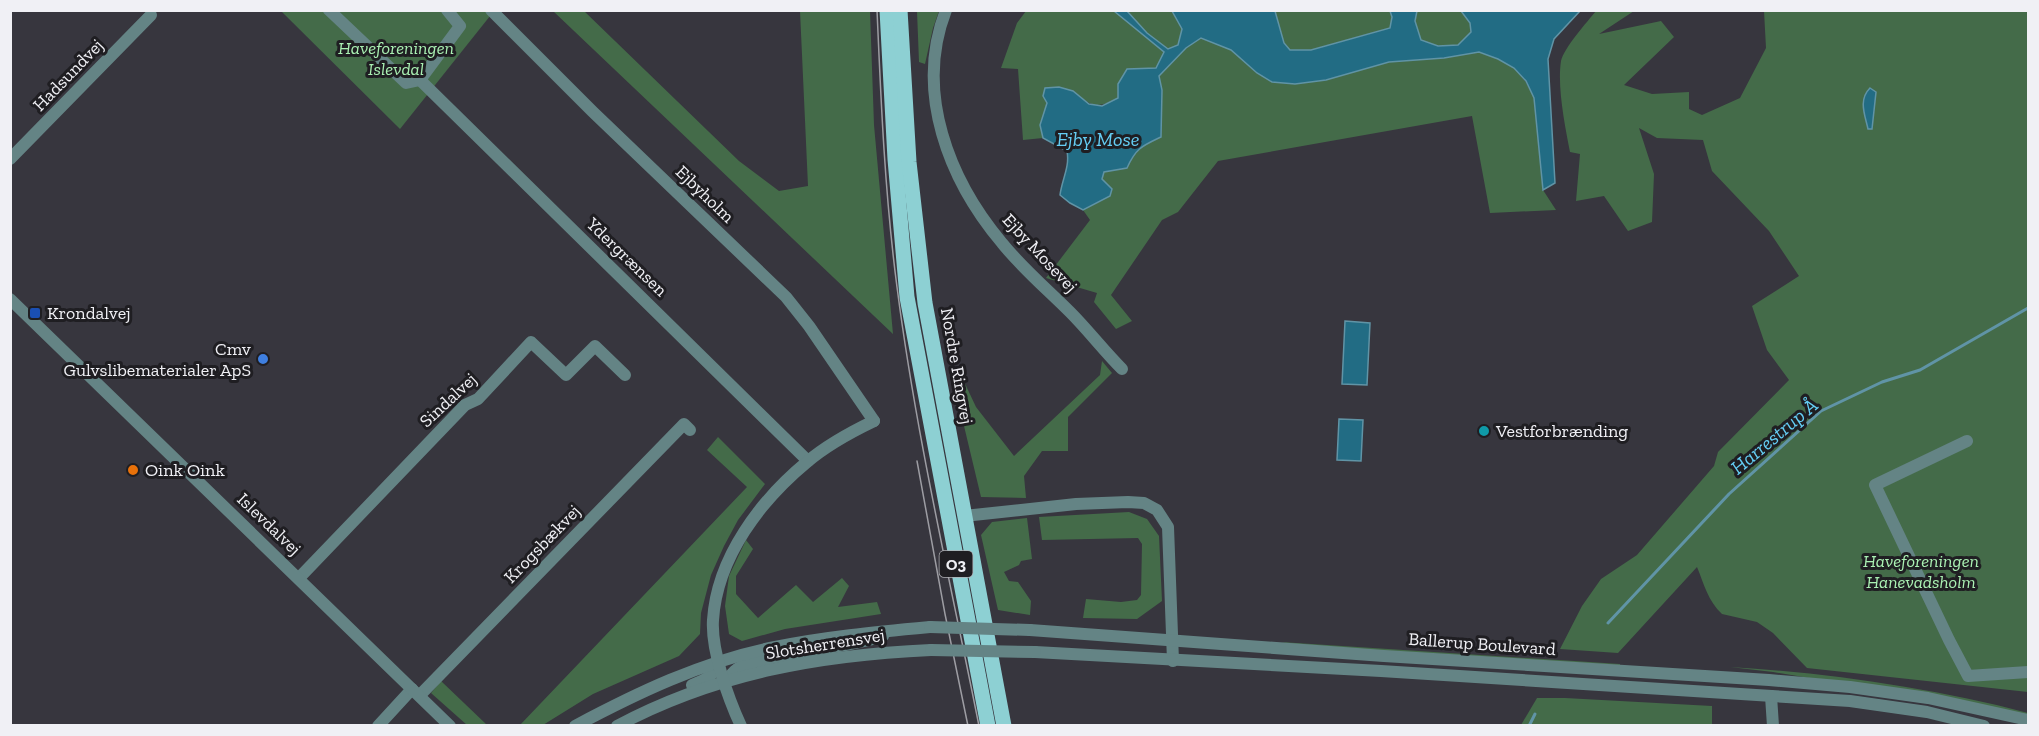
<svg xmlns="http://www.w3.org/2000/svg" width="2039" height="736" font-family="'Zilla Slab',serif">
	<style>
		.green { fill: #446b49 }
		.water { fill: #226c84; stroke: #6094a6; stroke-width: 1.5 }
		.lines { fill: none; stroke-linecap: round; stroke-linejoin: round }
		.stream { stroke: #6094a6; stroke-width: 3 }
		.minor { stroke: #648485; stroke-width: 12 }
		.tertiary { stroke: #648485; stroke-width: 12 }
		.primary { stroke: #8dd0d3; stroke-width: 15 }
		.tram { stroke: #9d9da3; stroke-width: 1.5 }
		.tertiary-bridge { stroke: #648485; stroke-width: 12 }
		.transit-dot { fill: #1a4fb4; stroke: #1f1e22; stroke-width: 2 }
		.shop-dot { fill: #3f7fe0; stroke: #1f1e22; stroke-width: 2 }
		.culture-dot { fill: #0f9aa8; stroke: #1f1e22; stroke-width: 2 }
		.food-dot { fill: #e8710a; stroke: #1f1e22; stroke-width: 2 }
		.labels { text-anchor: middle; stroke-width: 6; stroke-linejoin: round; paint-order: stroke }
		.shield { fill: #1f1e22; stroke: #b1b1b6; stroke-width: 1.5 }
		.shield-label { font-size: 16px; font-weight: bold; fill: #f0f0f5 }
		.park-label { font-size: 18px; font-style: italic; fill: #aaf1b3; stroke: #1f1e22 }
		.street-label { font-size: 18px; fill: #f0f0f5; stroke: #1f1e22 }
		.poi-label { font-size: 18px; fill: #f0f0f5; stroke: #1f1e22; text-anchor: start }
		.water-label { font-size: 20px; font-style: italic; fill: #65cef4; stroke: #1f1e22 }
	</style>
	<rect width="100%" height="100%" fill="#37363e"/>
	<g class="green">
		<polygon points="281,11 494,11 400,129"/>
		<polygon points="553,11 584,11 739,161 779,191 808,186 800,11 870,11 874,125 893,334"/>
		<polygon points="917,11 939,11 933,28 925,64 919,62"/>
		<path d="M1026,11H1172L1182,29L1178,45L1165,52L1156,68L1118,84V98C1096,109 1092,107 1073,91L1047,103L1040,125L1043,138L1023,140L1018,69L1001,68L1017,23Z"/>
		<polygon points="1275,11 1390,11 1392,17 1390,28 1311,50 1290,50 1284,43"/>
		<polygon points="1417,11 1461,11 1470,23 1471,32 1458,45 1438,46 1421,41 1415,21"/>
		<path d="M1596,11H1634L1599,34L1661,21L1674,37L1624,85L1652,94L1689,92V109L1702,115L1740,98L1766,48L1764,11H2028V692L1807,668L1773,633L1757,622L1722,614C1708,601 1704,584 1697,567L1618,653L1560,649L1582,606L1601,579L1637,555L1714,466L1718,452L1789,380L1767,350L1752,306L1799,276L1769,231L1712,171L1703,140L1657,138L1639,128L1654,174L1652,222L1628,231L1604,196L1576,201L1580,154L1570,152C1565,126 1557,87 1561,61C1564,48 1587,22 1596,11Z"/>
		<path d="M1201,38L1231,50L1257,73L1272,82L1295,84L1326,80L1389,62L1444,58L1479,52L1498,59L1514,68L1526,82L1534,98L1543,190L1556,210L1490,213L1472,116L1218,161L1178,212L1162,220L1111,295L1132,321L1116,329L1094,302L1097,293L1046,278L1090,220L1083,210L1110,196L1111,189L1102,179L1104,172L1127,168C1136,148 1142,146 1161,137L1162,90L1159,76L1186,48Z"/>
		<polygon points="1102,361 1112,373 1068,417 1068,451 1042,451 1024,476 1026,498 981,497 953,380 960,373 976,407 1014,456 1100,375"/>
		<polygon points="718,437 765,484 738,520 724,546 711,575 701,613 700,634 679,656 593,694 543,725 520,725 747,487 707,450"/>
		<polygon points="1129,512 1147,519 1159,536 1162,601 1137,619 1083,618 1086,599 1121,602 1137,600 1141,595 1142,544 1138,538 1042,540 1039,517"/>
		<polygon points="1027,518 1032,559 1021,561 1019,565 1004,572 1009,581 1018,582 1031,601 1030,615 998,610 981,535 992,522"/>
		<polygon points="746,540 753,549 736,576 736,594 758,618 796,585 813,602 842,578 849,586 838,607 877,602 881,614 785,629 742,641 729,634 725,606 729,576"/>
		<polygon points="1281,642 1620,664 1620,666 1297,645"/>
		<path d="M1730,667C1829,673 1933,688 2028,713V715L1773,672Z"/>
		<polygon points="441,681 487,725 467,725 431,693"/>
		<polygon points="1537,698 1565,698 1712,706 1712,725 1521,725"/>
	</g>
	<g class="water">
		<path d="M1114,11H1127L1147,33L1168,49L1178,45L1182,29L1172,11H1275L1284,43L1290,50H1311L1390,28L1392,17L1390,11H1417L1415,21L1421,40L1438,46L1458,45L1471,32L1470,23L1461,11H1580L1554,39L1548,59L1555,183L1543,190L1534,98L1526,81L1514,68L1498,59L1479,52L1444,58L1389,62L1326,80L1295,84L1272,82L1257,73L1231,50L1201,38L1186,48L1159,76L1162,90L1161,137C1142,146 1136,148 1127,168L1104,172L1102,179L1112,189L1110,196L1083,210L1070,203L1060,195C1062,179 1070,167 1067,151L1043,138L1040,125L1047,103L1043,96L1045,88L1059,87L1073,91L1089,104L1102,106L1118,98V84L1127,69L1156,68L1164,52Z"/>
		<path d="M1870,88L1876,92L1872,129H1868C1865,115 1858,100 1870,88Z"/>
		<polygon points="1345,321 1370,323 1367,385 1342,384"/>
		<polygon points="1339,419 1363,420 1361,461 1337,460"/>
	</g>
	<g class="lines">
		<g class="stream">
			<polyline points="1608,623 1729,494 1821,411 1882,382 1920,370 2028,308"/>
			<polyline points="1529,726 1535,714"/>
		</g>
		<g class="minor">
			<polyline points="329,10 406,83 420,80"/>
			<polyline points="447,10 460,26 420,80 808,461"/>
			<polyline points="491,10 593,112 786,297 809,326 874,421"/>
			<path d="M946,10C914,92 949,180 1002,243C1022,268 1047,289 1070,312C1088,330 1104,351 1122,369"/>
			<polyline points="10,159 151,15"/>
			<polyline points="1967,441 1875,485 1949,640 1968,676 2028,672"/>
			<polyline points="299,578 465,405 478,399 531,342 566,375 595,346 625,375"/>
			<polyline points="420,695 684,424 690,430"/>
			<polyline points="1771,696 1773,726"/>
			<polyline points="378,726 412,689"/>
		</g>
		<g class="tertiary">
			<polyline points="10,299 450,726"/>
			<polyline points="964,516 1076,504 1128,502 1144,503 1157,510 1168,527 1173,661"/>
			<polyline points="1030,630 1384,656 1769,680 1850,687 1928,698 2028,720"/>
			<polyline points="1035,652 1381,671 1850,701 1927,712 1984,726"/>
			<path d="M727,680C731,674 734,670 740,667C750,662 762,661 772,658C809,650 848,647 883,636"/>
			<path d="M692,685C705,680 714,676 719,662"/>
			<path d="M575,726C637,693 702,662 770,648C823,637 876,632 930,627"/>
			<path d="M617,726C716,673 821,655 931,650"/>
			<path d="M741,726C728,698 711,650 713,620C717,557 761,500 807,462C827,445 851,432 874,421"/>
		</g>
		<g class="primary">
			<polyline points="887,10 895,159 907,297 988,726"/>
			<polyline points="900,10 909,162 925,303 1004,726"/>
		</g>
		<g class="tram">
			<path d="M877,10C881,103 885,196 897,287C916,435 950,580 979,726"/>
			<polyline points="917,461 945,614 968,726"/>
		</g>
		<g class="tertiary-bridge">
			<polyline points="930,627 1030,630"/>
			<polyline points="931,650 1035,652"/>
		</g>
	</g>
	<rect class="transit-dot" x="29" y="307" width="12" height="12" rx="3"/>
	<circle class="shop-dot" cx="263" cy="359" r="6"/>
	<circle class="culture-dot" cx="1484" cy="431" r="6"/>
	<circle class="food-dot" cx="133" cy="470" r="6"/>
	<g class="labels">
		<rect class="shield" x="939.5" y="551" width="33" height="26" rx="4.5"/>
		<g class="shield-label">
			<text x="956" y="570">O3</text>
		</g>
		<g class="park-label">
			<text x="396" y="54">Haveforeningen<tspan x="396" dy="21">Islevdal</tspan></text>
			<text x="1921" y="567">Haveforeningen<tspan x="1921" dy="21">Hanevadsholm</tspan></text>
		</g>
		<g class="street-label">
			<text transform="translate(68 75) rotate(-46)" y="6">Hadsundvej</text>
			<text transform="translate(705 194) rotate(44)" y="6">Ejbyholm</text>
			<text transform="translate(1040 253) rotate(47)" y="6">Ejby Mosevej</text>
			<text transform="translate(627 257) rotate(44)" y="6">Ydergrænsen</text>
			<text transform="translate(957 366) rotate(80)" y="6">Nordre Ringvej</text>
			<text transform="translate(448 400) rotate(-43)" y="6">Sindalvej</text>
			<text transform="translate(269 524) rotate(44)" y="6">Islevdalvej</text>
			<text transform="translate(542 544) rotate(-46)" y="6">Krogsbækvej</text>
			<text transform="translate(825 644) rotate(-9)" y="6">Slotsherrensvej</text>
			<text transform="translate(1482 644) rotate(4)" y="6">Ballerup Boulevard</text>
		</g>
		<g class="poi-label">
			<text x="47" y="319">Krondalvej</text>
			<text x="251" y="355" text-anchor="end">Cmv<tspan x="251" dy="21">Gulvslibematerialer ApS</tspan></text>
			<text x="1496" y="437">Vestforbrænding</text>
			<text x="145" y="476">Oink Oink</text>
		</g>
		<g class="water-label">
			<text x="1098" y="146">Ejby Mose</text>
			<text transform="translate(1774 436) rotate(-40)" y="7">Harrestrup Å</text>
		</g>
	</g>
	<rect width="2039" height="736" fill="none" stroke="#f0f0f5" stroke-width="24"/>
</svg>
